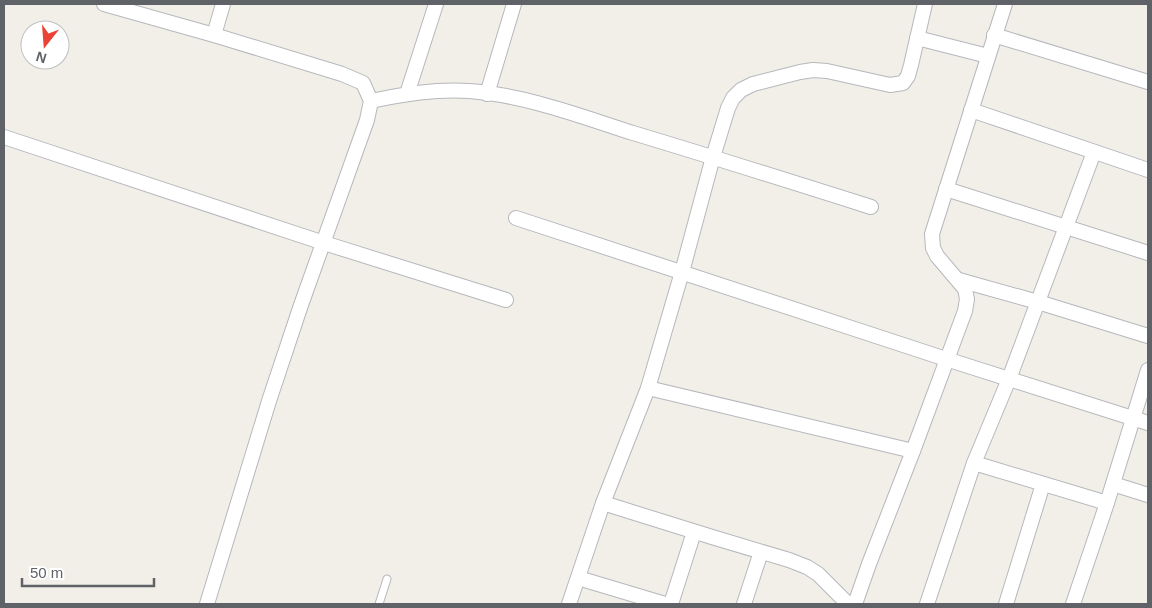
<svg xmlns="http://www.w3.org/2000/svg" width="1152" height="608" font-family="Arial,sans-serif">
	<style>
		.lines { fill: none; stroke-linecap: round; stroke-linejoin: round }
		.lane-casing { stroke: #b5b8bc; stroke-width: 9 }
		.street-casing { stroke: #b5b8bc; stroke-width: 16 }
		.lane { stroke: #fff; stroke-width: 7 }
		.street { stroke: #fff; stroke-width: 14 }
	</style>
	<rect width="100%" height="100%" fill="#f1efe8"/>
	<g class="lines">
		<g class="lane-casing">
			<polyline id="lane" points="379,604 387,579"/>
		</g>
		<g class="street-casing">
			<g id="street">
				<polyline points="104,4 214,35 342,74 363,83 371,101 367,120 301,305 269,401 207,604"/>
				<polyline points="214,35 223,4"/>
				<polyline points="994,35 1148,82"/>
				<polyline points="917,38 988,56"/>
				<polyline points="407,94 436,4"/>
				<polyline points="487,94 514,4"/>
				<path d="M371,101C404,94 435,89 469,91C525,95 580,116 633,133C713,157 792,182 871,207"/>
				<polyline points="971,110 1148,170"/>
				<polyline points="4,137 324,243 506,300"/>
				<polyline points="946,189 1148,253"/>
				<polyline points="516,218 946,359 1148,423"/>
				<polyline points="959,280 1038,302 1148,336"/>
				<polyline points="648,388 913,451"/>
				<polyline points="1113,484 1148,495"/>
				<polyline points="603,503 712,537 789,560 807,567 818,574 848,604"/>
				<polyline points="1107,503 1148,370"/>
				<polyline points="578,578 665,604"/>
				<polyline points="569,604 603,503 648,388 682,272 713,157 728,108 733,98 741,90 753,84 800,72 813,70 827,71 890,85 903,83 908,76 911,65 925,4"/>
				<polyline points="671,604 694,532"/>
				<polyline points="744,604 761,552"/>
				<polyline points="855,604 869,564 913,451 965,311 967,299 965,289 937,256 933,248 932,234 1005,4"/>
				<polyline points="927,604 974,463"/>
				<polyline points="1006,604 1043,484"/>
				<polyline points="1073,604 1107,503 974,463 1009,379 1094,152"/>
			</g>
		</g>
		<use href="#lane" class="lane"/>
		<use href="#street" class="street"/>
	</g>
	<rect width="1152" height="608" fill="none" stroke="#5f6368" stroke-width="10"/>
	<g transform="translate(45 45) rotate(197)"><circle r="24" fill="#ffffff" stroke="#bfc1c3"/>
	<path d="M0-4L9 19L0 12L-9 19Z" fill="#ea4335"/>
	<text y="-8" font-size="14" font-weight="bold" text-anchor="middle" fill="#5f6368">N</text>
	</g>
	<path d="M22 578v8h132v-8" fill="none" stroke="#5f6368" stroke-width="2.5"/>
	<text x="30" y="578" font-size="15" fill="#5f6368" stroke="#ffffff" stroke-width="4" paint-order="stroke">50 m</text>
</svg>
